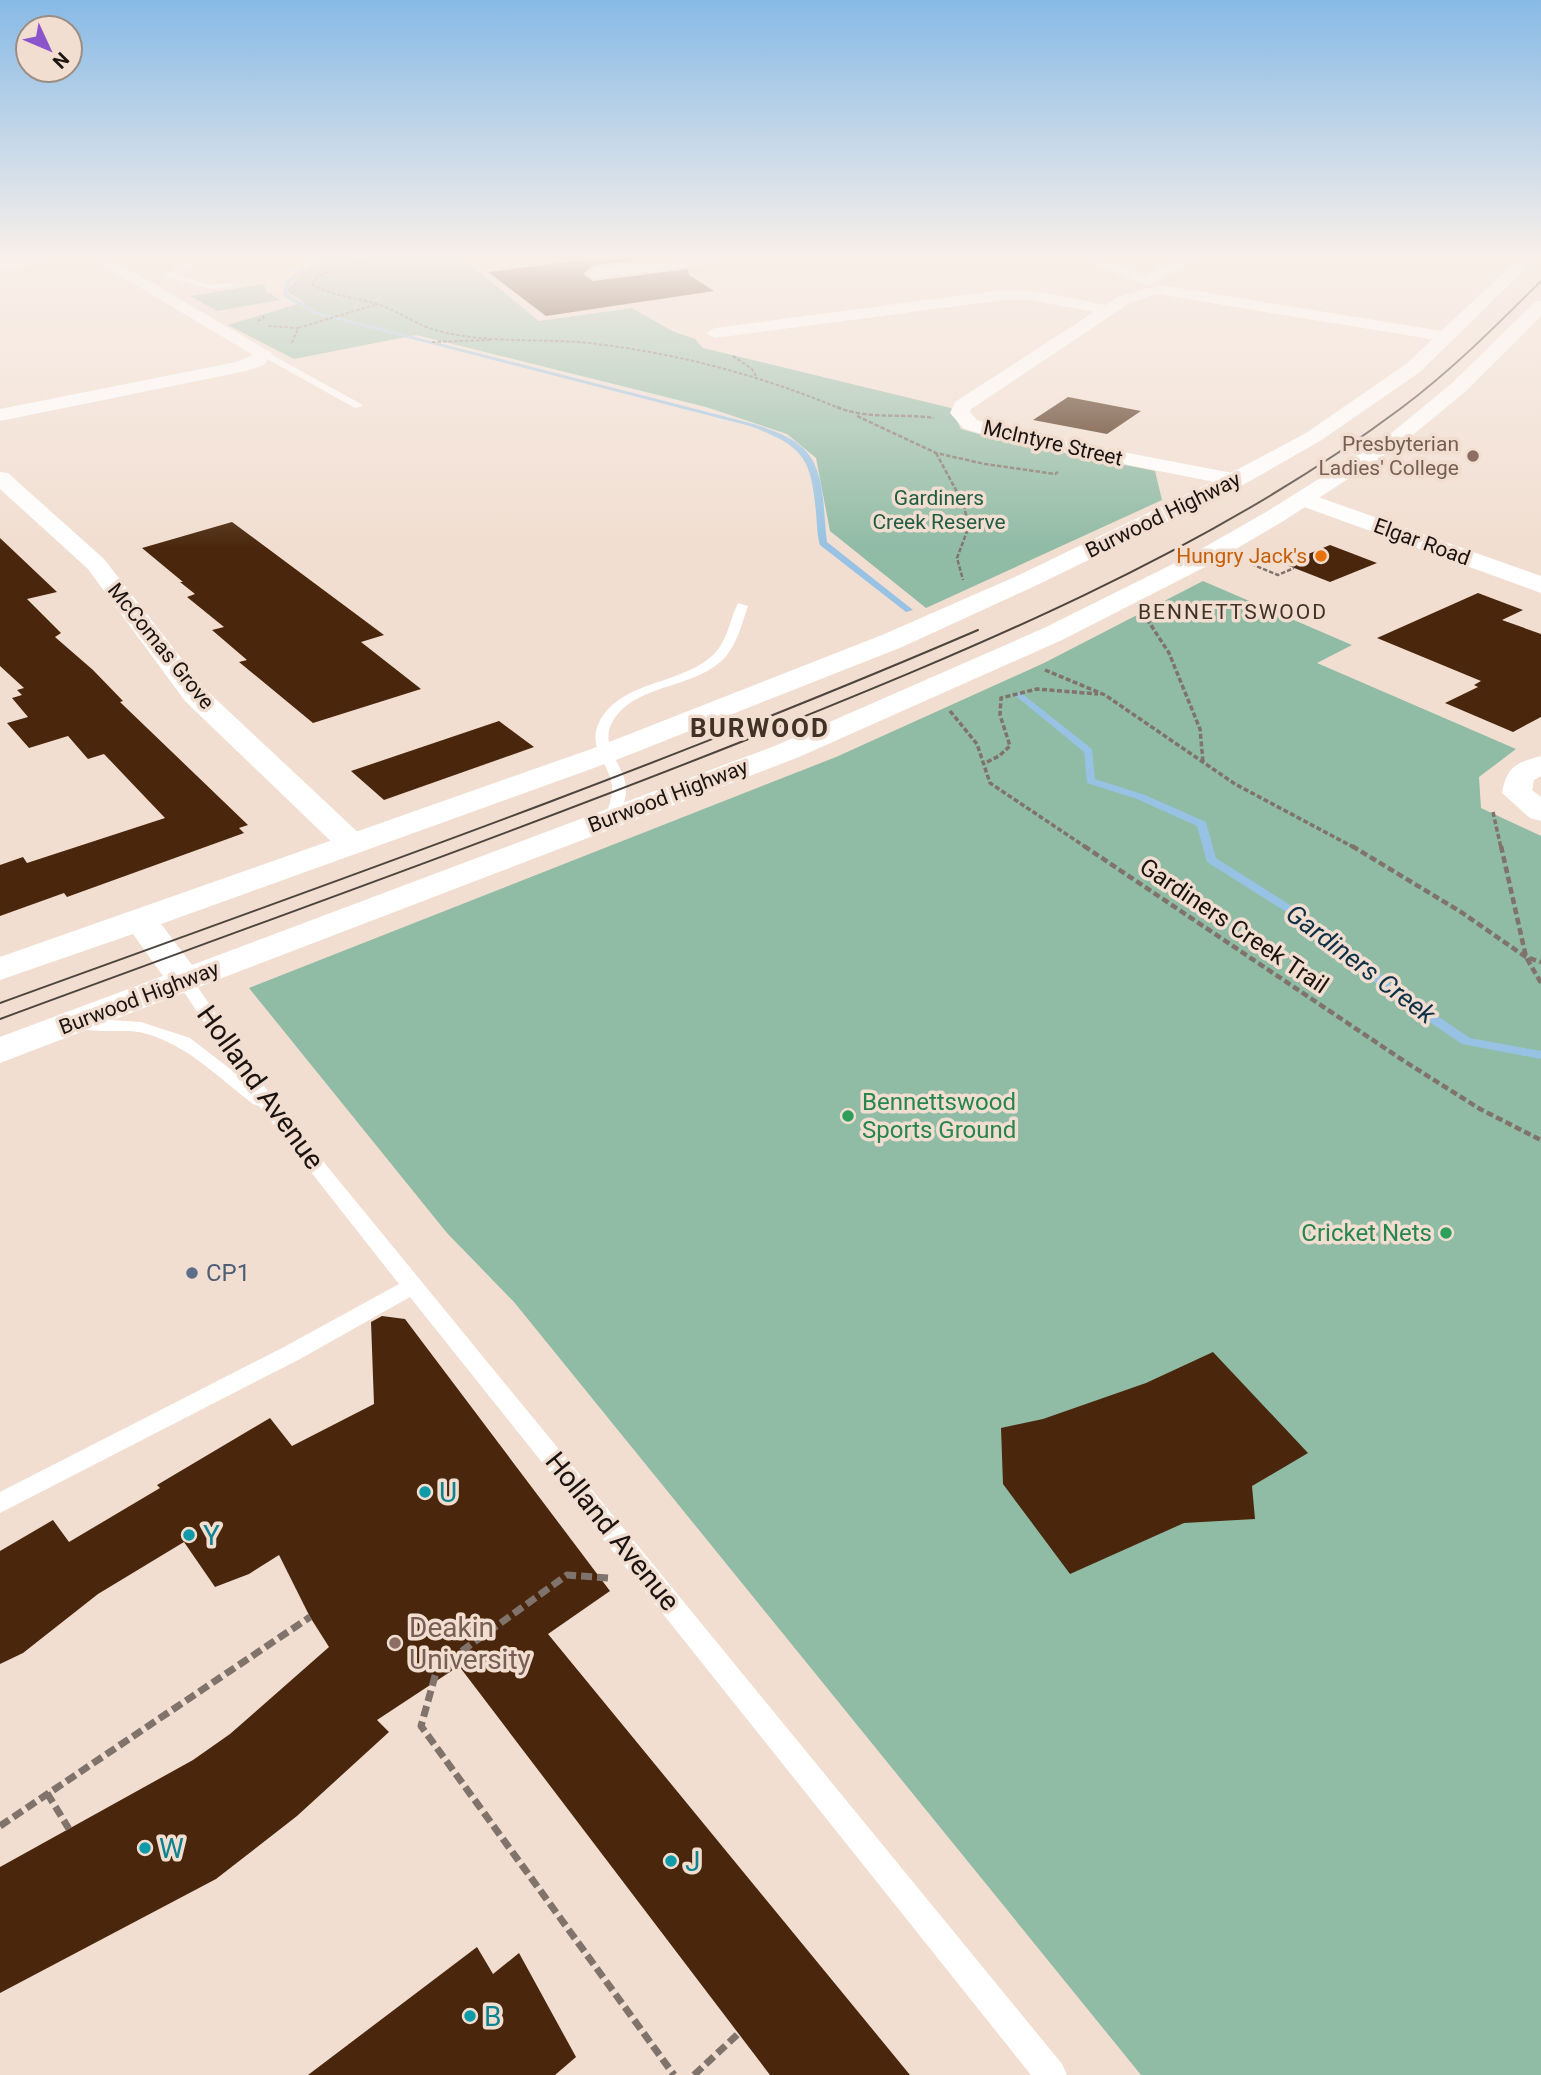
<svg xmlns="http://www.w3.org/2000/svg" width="1541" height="2075" font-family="Roboto,sans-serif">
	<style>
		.green { fill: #90bba5 }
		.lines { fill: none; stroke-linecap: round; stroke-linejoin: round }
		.stream { fill: #97c2e3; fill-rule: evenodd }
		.building { fill: #4a270c }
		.path-far4 { stroke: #80736b; stroke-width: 2; stroke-dasharray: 3.5 2; stroke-linecap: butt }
		.path-far3 { stroke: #80736b; stroke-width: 2.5; stroke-dasharray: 4.5 2; stroke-linecap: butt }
		.path-far2 { stroke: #80736b; stroke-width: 3.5; stroke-dasharray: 5 2.5; stroke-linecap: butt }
		.path-far1 { stroke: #80736b; stroke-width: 4.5; stroke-dasharray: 7 3.5; stroke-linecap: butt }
		.path { stroke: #80736b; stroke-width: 7; stroke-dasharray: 11 5; stroke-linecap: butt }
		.lane { fill: #fff; fill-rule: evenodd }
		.street { fill: #fff; fill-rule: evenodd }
		.primary { fill: #fff; fill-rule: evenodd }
		.highway { fill: #fff; fill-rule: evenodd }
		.tram { stroke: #4e443e; stroke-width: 2 }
		.education-dot { fill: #8d6e63; stroke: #f1ded1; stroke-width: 2.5 }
		.food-dot { fill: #e8710a; stroke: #f1ded1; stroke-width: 2.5 }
		.leisure-dot { fill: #2e9e5b; stroke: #f1ded1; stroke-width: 2.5 }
		.service-dot { fill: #5c6f8a; stroke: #f1ded1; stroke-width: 2.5 }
		.culture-dot { fill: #0f9aa8; stroke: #f1ded1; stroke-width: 2.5 }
		.labels { text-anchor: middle; stroke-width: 7; stroke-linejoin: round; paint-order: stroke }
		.far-street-label { font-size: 21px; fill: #1a130f; stroke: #f1ded1 }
		.far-education-label { font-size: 21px; fill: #785e54; stroke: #f1ded1; text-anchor: end }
		.far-park-label { font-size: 21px; fill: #1f5c43; stroke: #f1ded1 }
		.far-food-label { font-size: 21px; fill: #c56008; stroke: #f1ded1; text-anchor: end }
		.far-neighbourhood-label { font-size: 21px; letter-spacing: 2px; fill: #413228; stroke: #f1ded1 }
		.street-label { font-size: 24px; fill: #1a130f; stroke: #f1ded1 }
		.leisure-label { font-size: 24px; fill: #27864d; stroke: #f1ded1; text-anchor: start }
		.service-label { font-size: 24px; fill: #4e5e75; stroke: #f1ded1; text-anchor: start }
		.far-district-label { font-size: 26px; font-weight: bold; letter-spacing: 2px; fill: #413228; stroke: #f1ded1 }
		.water-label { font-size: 26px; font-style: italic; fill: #0f3148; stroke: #f1ded1 }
		.near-street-label { font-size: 28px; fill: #1a130f; stroke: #f1ded1 }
		.near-culture-label { font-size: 28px; fill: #0d838f; stroke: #f1ded1; text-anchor: start }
		.near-education-label { font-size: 28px; fill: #785e54; stroke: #f1ded1; text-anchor: start }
	</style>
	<rect width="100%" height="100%" fill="#f1ded1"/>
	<g class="green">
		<polygon points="334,257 461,257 539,321 632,308 672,331 695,339 703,348 951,408 961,429 1000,440 1155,471 1162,500 926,608 830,531 816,458 787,434 706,407 416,335 294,359 228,325 304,302 286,291 303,272"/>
		<polygon points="264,284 266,291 280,300 217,311 190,296"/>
		<polygon points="1203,581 1352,645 1317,663 1516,749 1479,777 1481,808 1541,836 1541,2075 1141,2075 514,1302 447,1233 249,988 836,757 1044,663"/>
	</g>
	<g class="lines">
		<g class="stream">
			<path d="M325,257H332L305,271L290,283L288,294L318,312L754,424C772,430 794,437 807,452C826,475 823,514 827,542L913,610L906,612L820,545C817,535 817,523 816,512C811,456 802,446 750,426L314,314L283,296L285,281L301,269Z"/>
			<polygon points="1020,692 1092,749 1095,779 1145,795 1206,822 1216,858 1334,933 1392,985 1470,1038 1541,1051 1541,1059 1462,1044 1384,991 1326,937 1207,862 1197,826 1137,799 1087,783 1084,752 1017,697 1015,695"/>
		</g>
	</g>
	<g class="building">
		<polygon points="607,257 660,257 593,265 583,274 593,281 688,269 689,275 714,291 546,316 488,272"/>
		<polygon points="1068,397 1141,411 1107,434 1033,420"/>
		<polygon points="232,522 384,635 361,642 421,689 313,723 239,662 247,660 212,630 224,627 187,597 195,594 180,582 183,582 142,548"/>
		<polygon points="0,538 57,592 27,599 61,633 55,637 93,670 123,701 120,702 248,825 239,828 244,833 67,897 64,893 0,916 0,865 23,857 27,863 165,818 104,754 88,759 68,736 29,748 7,723 28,717 12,698 22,695 17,690 24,688 0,666"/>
		<polygon points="1330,545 1377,563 1330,582 1284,564"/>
		<polygon points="1478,593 1523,610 1502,620 1541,634 1541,717 1513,732 1445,703 1478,687 1474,685 1481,681 1377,638"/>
		<polygon points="499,721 534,747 384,800 351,771"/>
		<polygon points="382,1316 405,1319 610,1591 548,1634 910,2075 770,2075 459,1666 377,1720 389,1732 297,1816 216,1879 0,1993 0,1867 193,1760 230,1734 329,1647 310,1617 279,1555 249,1574 215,1587 184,1542 98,1594 23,1653 0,1664 0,1551 53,1520 69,1542 160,1488 157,1485 270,1418 292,1446 374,1404 371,1322"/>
		<polygon points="1213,1352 1308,1453 1252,1486 1255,1519 1184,1523 1070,1574 1003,1484 1001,1428 1043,1419 1146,1383"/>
		<polygon points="477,1947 493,1974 519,1953 576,2057 555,2075 308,2075"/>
	</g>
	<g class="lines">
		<g class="path-far4">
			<path d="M381,257L320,275L311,284C332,296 354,297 377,304C397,310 415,324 435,330C484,344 539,338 589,343C676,353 760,375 841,409"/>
			<polyline points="258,321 264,318 262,315"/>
			<polyline points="268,326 298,328"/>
			<polyline points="432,342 493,340"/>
			<polyline points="292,343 298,328 378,304"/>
			<polyline points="733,356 752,369 757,378"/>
		</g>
		<g class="path-far3">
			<path d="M837,407C868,420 901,413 934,418"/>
			<polyline points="857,416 936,453 985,464 1055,474 1058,472"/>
			<polyline points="936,453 963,503 969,526 957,558 963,580"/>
			<polyline points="1251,564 1278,575 1294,568"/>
		</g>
		<g class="path-far2">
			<polyline points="1147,619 1169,653 1200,729 1203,762"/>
			<polyline points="1045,670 1105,695 1235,784 1355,848"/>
			<polyline points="950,711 977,744 990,783 1087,848"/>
			<polyline points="987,762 999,756 1010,746 1000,715 1001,698 1037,689 1098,694"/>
			<polyline points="1493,812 1501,848"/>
		</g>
		<g class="path-far1">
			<polyline points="1084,846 1404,1061 1480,1109 1541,1140"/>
			<polyline points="1352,846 1461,912 1526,957 1541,962"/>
			<polyline points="1501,846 1526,957 1541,983"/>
		</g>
		<g class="path">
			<polyline points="608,1578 567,1575 437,1669 421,1726 674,2075"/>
			<polyline points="47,1793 69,1829"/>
			<polyline points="0,1826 310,1617"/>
			<polyline points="694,2075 738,2034"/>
		</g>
		<g class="lane">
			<polygon points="196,257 205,257 174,275 210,285 230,283 233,287 210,289 164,276"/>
			<polygon points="263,350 361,404 363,406 355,408 260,355"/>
			<path d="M738,603L748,606C742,623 738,641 727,655C698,690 636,682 613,721C598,745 624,764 626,787C627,797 622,808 619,818L612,822L607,821L605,818C608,808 613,797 612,786C610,765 588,748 598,725C618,679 683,686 715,653C728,639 730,619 738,603Z"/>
			<path d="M185,976L191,977L277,1105L1062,2064L1067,2075H1031L410,1297L300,1359L0,1513V1492L284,1347L399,1284L259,1106L253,1104C218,1077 183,1041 139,1032C123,1029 80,1035 70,1023L79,1018L141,1022L190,1038L238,1075L177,981Z"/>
		</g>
		<g class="street">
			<polygon points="20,257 58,257 51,262 0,270 0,260"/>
			<polygon points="89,257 108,257 272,353 264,365 246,371 0,421 0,409 236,362 253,355"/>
			<polygon points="685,257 733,257 726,262 593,278 585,273 593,268"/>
			<polygon points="1078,257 1099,257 1146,276 1181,257 1200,257 1148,286"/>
			<polygon points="1159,285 1448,332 1457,337 1448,342 1157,294 1130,303 971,409 970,412 977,420 1008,430 1243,475 1246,480 1243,485 1235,486 997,439 963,428 950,413 955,402 1094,312 1030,300 1002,300 715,338 706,333 715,328 1002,290 1030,290 1106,305 1118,297"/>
			<polygon points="0,472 8,473 104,559 205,689 363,837 368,844 363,851 352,853 341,851 185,701 88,569 0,489"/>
			<path d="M1541,756V776L1534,780L1532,790L1541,797V821L1530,818L1502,793C1507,767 1515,763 1541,756Z"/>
		</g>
		<polygon class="primary" points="1304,492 1541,576 1541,593 1296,504 1293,499 1296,494"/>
		<polygon class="highway" points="1520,257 1537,257 1420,372 1320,441 1243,485 1037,585 902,647 616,760 161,924 192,965 777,745 1044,628 1189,556 1266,512 1389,435 1451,384 1535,302 1541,301 1541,316 1465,392 1403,443 1282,522 1207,566 1062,640 799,757 0,1063 0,1037 163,976 133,934 0,980 0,957 594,748 882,635 1019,575 1227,475 1306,433 1406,364"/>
		<g class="tram">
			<path d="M0,1003C328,884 657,768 978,630"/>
			<path d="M0,1019C249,927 499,838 746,740C970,650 1206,554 1400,409C1451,371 1496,326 1541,281"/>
		</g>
	</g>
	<linearGradient id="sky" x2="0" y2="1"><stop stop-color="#87bae6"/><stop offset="0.47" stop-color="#f9f0ea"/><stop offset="1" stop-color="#f9f0ea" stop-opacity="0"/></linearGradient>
	<rect width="1541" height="548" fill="url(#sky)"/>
	<g class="education-dot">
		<circle cx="1473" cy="456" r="7"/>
		<circle cx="395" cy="1643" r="7"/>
	</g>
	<circle class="food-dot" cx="1321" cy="556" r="7"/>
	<g class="leisure-dot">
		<circle cx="848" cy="1116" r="7"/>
		<circle cx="1446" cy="1233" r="7"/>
	</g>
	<circle class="service-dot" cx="192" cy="1273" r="7"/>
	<g class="culture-dot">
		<circle cx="425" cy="1492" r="7"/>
		<circle cx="189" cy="1535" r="7"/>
		<circle cx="145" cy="1848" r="7"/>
		<circle cx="671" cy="1861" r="7"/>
		<circle cx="470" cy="2016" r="7"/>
	</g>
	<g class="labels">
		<g class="far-street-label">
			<text transform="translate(1053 443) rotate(13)" y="7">McIntyre Street</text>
			<text transform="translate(1163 515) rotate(-26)" y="7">Burwood Highway</text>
			<text transform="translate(1422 542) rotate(20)" y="7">Elgar Road</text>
			<text transform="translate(161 646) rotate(51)" y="7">McComas Grove</text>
			<text transform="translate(668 796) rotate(-21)" y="7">Burwood Highway</text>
			<text transform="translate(139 998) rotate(-21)" y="7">Burwood Highway</text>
		</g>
		<g class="far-education-label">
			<text x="1459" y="451">Presbyterian<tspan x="1459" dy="24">Ladies' College</tspan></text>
		</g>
		<g class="far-park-label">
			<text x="939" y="505">Gardiners<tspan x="939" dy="24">Creek Reserve</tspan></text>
		</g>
		<g class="far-food-label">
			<text x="1307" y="563">Hungry Jack's</text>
		</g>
		<g class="far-neighbourhood-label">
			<text x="1233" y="619">BENNETTSWOOD</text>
		</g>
		<g class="street-label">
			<text transform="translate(1234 926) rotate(34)" y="8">Gardiners Creek Trail</text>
		</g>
		<g class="leisure-label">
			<text x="862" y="1110">Bennettswood<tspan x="862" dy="28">Sports Ground</tspan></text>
			<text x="1432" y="1241" text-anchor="end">Cricket Nets</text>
		</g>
		<g class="service-label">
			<text x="206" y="1281">CP1</text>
		</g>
		<g class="far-district-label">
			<text x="760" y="737">BURWOOD</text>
		</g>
		<g class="water-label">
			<text transform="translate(1361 964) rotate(37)" y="9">Gardiners Creek</text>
		</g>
		<g class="near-street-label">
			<text transform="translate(261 1087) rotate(54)" y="10">Holland Avenue</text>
			<text transform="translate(613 1531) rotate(51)" y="10">Holland Avenue</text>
		</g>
		<g class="near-culture-label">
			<text x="439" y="1502">U</text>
			<text x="203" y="1545">Y</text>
			<text x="159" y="1858">W</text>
			<text x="685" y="1871">J</text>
			<text x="484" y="2026">B</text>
		</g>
		<g class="near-education-label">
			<text x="409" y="1637">Deakin<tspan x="409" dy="32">University</tspan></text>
		</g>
	</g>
	<g transform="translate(49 49) rotate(134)"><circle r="33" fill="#f1ded1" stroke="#9b8d83" stroke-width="2"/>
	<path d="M0-5L12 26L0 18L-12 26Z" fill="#8b54cb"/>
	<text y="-10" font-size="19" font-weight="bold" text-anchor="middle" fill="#1a130f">N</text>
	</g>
</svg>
